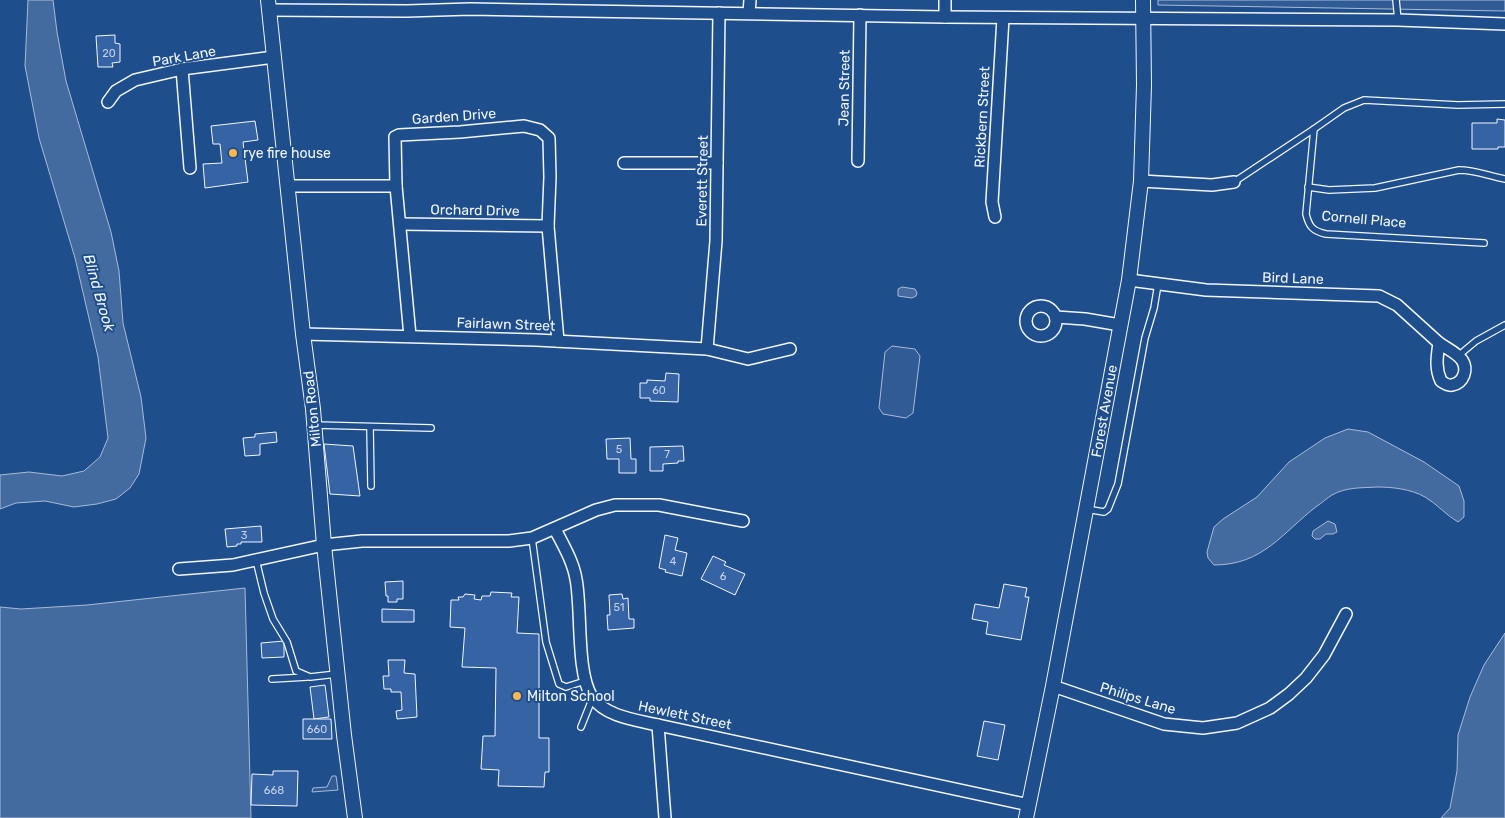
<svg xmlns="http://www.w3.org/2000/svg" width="1505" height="818" font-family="Rubik,sans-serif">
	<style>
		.green { fill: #305b95; stroke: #a8bbd7 }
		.water { fill: #446ba0; stroke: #a8bbd7 }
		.building { fill: #3563a3; stroke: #f2f6ff }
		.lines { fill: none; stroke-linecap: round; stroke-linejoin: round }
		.service-casing { stroke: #f2f6ff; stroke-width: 8 }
		.minor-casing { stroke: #f2f6ff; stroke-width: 14 }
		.tertiary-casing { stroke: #f2f6ff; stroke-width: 16 }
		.service { stroke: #1f4e8c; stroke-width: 5.5 }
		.minor { stroke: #1f4e8c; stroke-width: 11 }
		.tertiary { stroke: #1f4e8c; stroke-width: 14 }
		.poi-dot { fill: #ffb74d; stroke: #1f4e8c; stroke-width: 2 }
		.labels { text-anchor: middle; stroke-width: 4; stroke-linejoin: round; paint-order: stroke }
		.number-label { font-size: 11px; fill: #c3d1e8 }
		.street-label { font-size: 14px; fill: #f2f6ff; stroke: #1f4e8c }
		.poi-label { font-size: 14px; fill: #f2f6ff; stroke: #1f4e8c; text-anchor: start }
		.water-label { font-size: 15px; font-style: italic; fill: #f2f6ff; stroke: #1f4e8c }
	</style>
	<rect width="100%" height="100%" fill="#1f4e8c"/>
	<g class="green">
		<polygon points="1158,0 1505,0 1505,11 1158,5"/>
		<polygon points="892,346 915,349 920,356 913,413 906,418 883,414 879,408 885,352"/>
		<polygon points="332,776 336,776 338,790 312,792 313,788 327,787"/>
	</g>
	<g class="water">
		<polygon points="28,0 53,0 57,32 66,81 111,232 119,271 123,323 141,397 146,438 139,474 130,488 116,499 97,504 74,507 45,501 16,503 0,509 0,475 29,472 62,476 84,471 100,457 108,438 98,357 75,258 39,138 25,66"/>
		<polygon points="902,287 915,289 917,293 916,296 912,298 898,296 898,289"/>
		<path d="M1348,429L1368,432L1424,462L1459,486L1464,501V517L1458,522C1446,515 1437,504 1425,497C1411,489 1392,487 1377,487C1361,488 1346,487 1332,495C1327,498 1322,503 1317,506C1282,533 1263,565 1214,565L1208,558L1207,552L1214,527L1223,519L1257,497L1289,462L1325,438Z"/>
		<polygon points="1328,521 1335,524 1337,532 1333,534 1326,534 1320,539 1315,539 1312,536 1313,531"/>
		<polygon points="245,588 251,818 0,818 0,607 21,609 87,605"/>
		<polygon points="1505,633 1505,818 1441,818 1450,808 1457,771 1458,735 1470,697 1484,665"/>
	</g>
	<g class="building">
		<polygon points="115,35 115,43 120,44 120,62 112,63 113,67 98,67 96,36"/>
		<polygon points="1497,119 1505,120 1505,147 1498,147 1498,149 1472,149 1472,123 1497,123"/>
		<polygon points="255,121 258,140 243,142 248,182 205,188 203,164 222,163 220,144 213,144 211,126"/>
		<polygon points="666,373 679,374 678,402 650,401 650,398 640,398 640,383 647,383 647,380 665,381"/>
		<polygon points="276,432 277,442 260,444 260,455 245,456 243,438 255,437 255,434"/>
		<polygon points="630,438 631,459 636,459 636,473 619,473 619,459 607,459 606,439"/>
		<polygon points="324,444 353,446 360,496 330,494"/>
		<polygon points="683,446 684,461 678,461 678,463 663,464 663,471 650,471 650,447"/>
		<polygon points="261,526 262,542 241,542 241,544 237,544 237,546 227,547 225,529"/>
		<polygon points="665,535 678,538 675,550 687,553 682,576 665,572 666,570 659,568"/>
		<polygon points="713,556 726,562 724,565 745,574 735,595 701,579"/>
		<polygon points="403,581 403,599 397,599 397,602 388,602 388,596 386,596 385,582"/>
		<polygon points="1004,584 1027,588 1025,597 1029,597 1021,640 986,634 988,622 972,619 975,604 999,608"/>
		<polygon points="491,592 512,593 511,597 519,597 517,633 539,634 539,738 549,738 549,772 545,772 544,787 498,786 499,770 481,769 483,736 495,736 496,668 462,667 465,628 450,627 451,600 459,600 458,597 463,597 465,594 475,595 474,599 481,600 482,596 490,596"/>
		<polygon points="622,594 623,599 628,598 629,619 634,619 634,628 608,630 607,615 610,615 609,595"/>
		<polygon points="382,609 414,610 414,622 382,622"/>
		<polygon points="284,641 284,657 262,658 261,643"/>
		<polygon points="388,660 405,660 404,673 415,674 417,717 397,719 396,711 402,710 401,692 391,692 391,689 384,689 383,676 389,676"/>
		<polygon points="325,685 329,717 314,719 310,687"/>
		<polygon points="303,719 331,719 332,739 303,739"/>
		<polygon points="984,721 1005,725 998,760 977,756"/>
		<polygon points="273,771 298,771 297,806 251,805 252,774 273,775"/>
	</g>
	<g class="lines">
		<g class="service-casing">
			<g id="service">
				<polyline points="1396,0 1398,20"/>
				<path d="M1314,129L1306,214C1309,227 1313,231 1326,234L1484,243"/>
				<polyline points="1234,182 1314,129 1344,108 1364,100 1458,105 1505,104"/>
				<path d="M1308,187L1329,190L1375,188L1459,170C1475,170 1489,176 1505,179"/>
				<polyline points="1458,356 1476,341 1505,325"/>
				<polyline points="314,425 431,428"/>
				<polyline points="370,427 371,486"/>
				<polyline points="1086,509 1104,512 1108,509 1118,484 1145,338 1154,308 1158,284"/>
				<polyline points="532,538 546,642 559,684 566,687 585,681"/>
				<polyline points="256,560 264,593 273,619 287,642 296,671 310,677 337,674"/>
				<polyline points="272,679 307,677"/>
				<polyline points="581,727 593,697"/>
			</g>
		</g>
		<g class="minor-casing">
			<g id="minor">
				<polyline points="945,0 945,17"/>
				<polyline points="269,10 407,11 470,9 945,17 1398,20 1505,24"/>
				<polyline points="749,13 750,0"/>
				<polyline points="182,69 190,168"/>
				<polyline points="108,102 116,91 135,80 182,69 274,57"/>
				<polyline points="858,161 860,15"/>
				<polyline points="624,163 717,163"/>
				<polyline points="1141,181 1212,185 1234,182"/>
				<polyline points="288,186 396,186"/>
				<polyline points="995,217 992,202 1003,18"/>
				<polyline points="401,224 548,226"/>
				<polyline points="1129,280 1206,290 1379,296 1397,305 1439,343"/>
				<circle cx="1041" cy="321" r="15"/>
				<polyline points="1056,317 1085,319 1120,325"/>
				<polyline points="303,334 536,340 707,349 748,359 790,349"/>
				<polyline points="410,336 396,186 395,137 399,135 460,132 524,126 540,130 549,138 550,177 548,226 558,341"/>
				<path d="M1439,343C1446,348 1457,353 1462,360C1468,369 1464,383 1452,385C1448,386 1444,383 1441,381C1435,368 1437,357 1439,343Z"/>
				<polyline points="707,349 716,241 719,13"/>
				<path d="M555,529C563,545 573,561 576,579C582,609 576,673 592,697C606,717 636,720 658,725L1029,805"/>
				<polyline points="179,569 233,565 324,545 362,541 509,541 532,538 596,510 615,505 659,505 743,521"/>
				<polyline points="1053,686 1164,724 1203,728 1237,723 1270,708 1289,694 1306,678 1324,655 1346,614"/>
				<polyline points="658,725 665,818"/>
			</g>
		</g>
		<g class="tertiary-casing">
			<g id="tertiary">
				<polyline points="268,0 303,334 313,409 324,545 344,735 355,818"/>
				<polyline points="1026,818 1053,686 1129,280 1141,181 1144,85 1143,0"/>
			</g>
		</g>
		<use href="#service" class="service"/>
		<use href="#minor" class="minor"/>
		<use href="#tertiary" class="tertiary"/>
	</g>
	<g class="poi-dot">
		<circle cx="233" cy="153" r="5"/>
		<circle cx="517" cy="696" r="5"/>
	</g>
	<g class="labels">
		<g class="number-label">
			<text x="109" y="57">20</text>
			<text x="659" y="394">60</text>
			<text x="619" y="453">5</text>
			<text x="667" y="458">7</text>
			<text x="244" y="539">3</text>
			<text x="673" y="565">4</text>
			<text x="723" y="580">6</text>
			<text x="619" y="611">51</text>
			<text x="317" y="733">660</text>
			<text x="274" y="794">668</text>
		</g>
		<g class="street-label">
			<text transform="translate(184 56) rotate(-10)" y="5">Park Lane</text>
			<text transform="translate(844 88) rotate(-89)" y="5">Jean Street</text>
			<text transform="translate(454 116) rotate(-4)" y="5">Garden Drive</text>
			<text transform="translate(982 117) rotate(-87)" y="5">Rickbern Street</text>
			<text transform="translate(702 181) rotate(-89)" y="5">Everett Street</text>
			<text transform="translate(475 210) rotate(1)" y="5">Orchard Drive</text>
			<text transform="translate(1364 219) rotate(5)" y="5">Cornell Place</text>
			<text transform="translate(1293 278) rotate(2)" y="5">Bird Lane</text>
			<text transform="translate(506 324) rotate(2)" y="5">Fairlawn Street</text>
			<text transform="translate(312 409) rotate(-96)" y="5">Milton Road</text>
			<text transform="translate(1104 411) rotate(-80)" y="5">Forest Avenue</text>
			<text transform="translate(1138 698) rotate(17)" y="5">Philips Lane</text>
			<text transform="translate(685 715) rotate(12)" y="5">Hewlett Street</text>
		</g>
		<g class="poi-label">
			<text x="243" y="158">rye fire house</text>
			<text x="527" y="701">Milton School</text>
		</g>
		<g class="water-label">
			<text transform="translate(99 293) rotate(74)" y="5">Blind Brook</text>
		</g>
	</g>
</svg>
